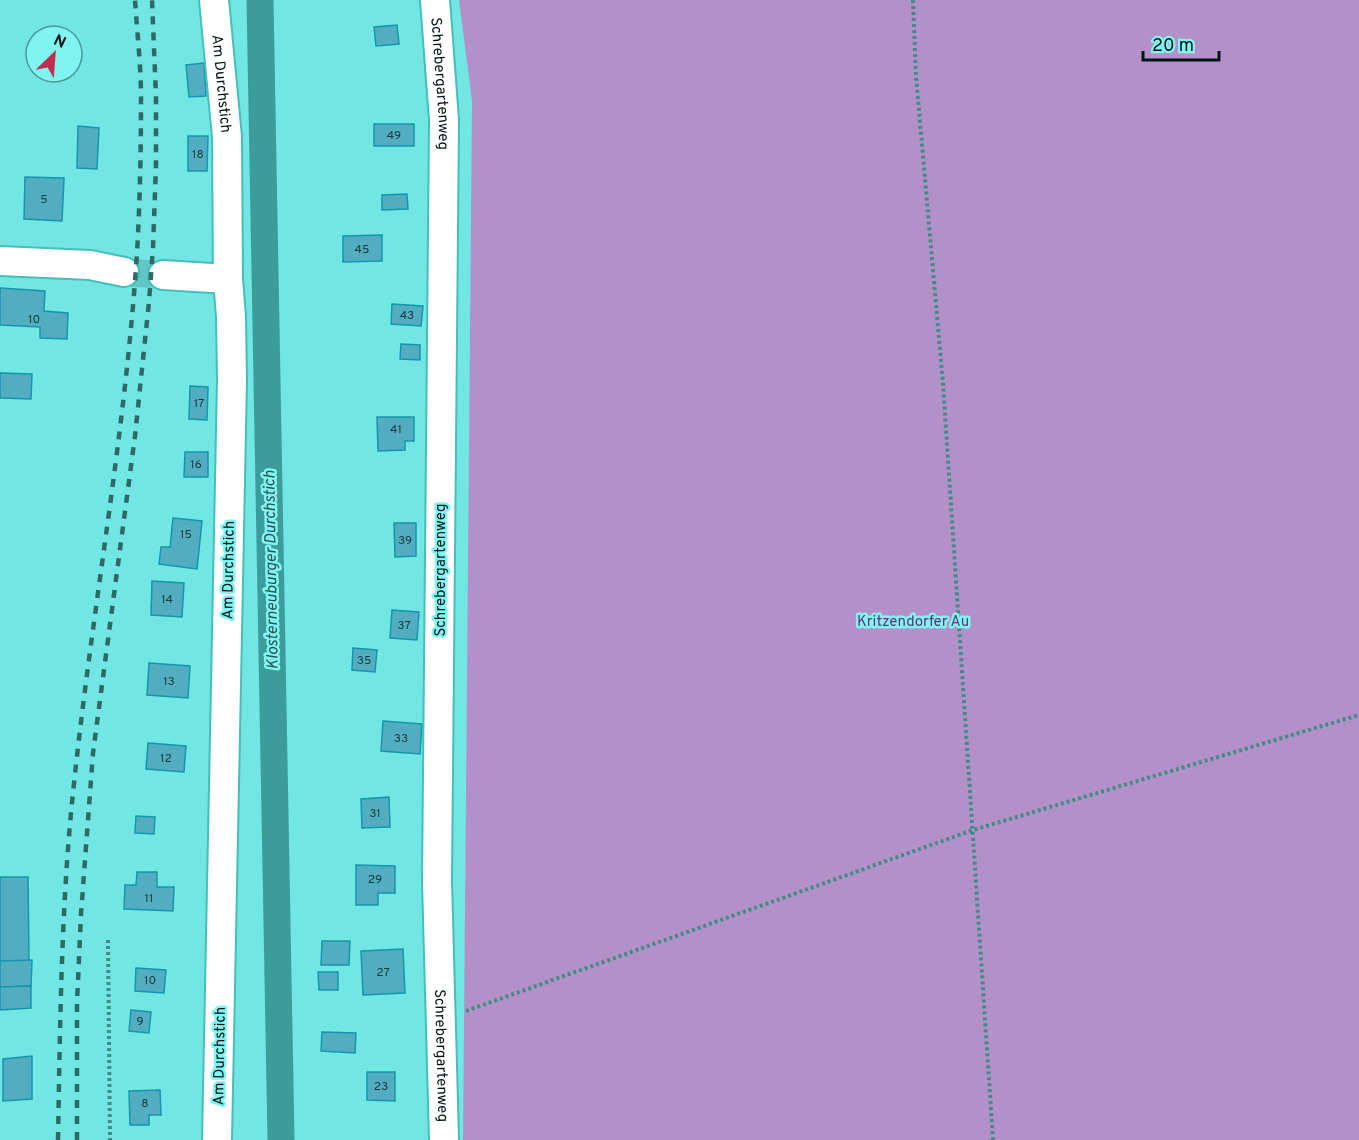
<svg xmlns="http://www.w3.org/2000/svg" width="1359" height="1140" font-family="Overpass,sans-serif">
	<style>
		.forest { fill: #b490c9 }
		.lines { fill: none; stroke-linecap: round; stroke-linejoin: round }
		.canal { stroke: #3b9c9a; stroke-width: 27 }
		.building { fill: #53adc0; stroke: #1497ad; stroke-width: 1.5 }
		.minor-tunnel { stroke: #61c6c4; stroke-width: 28; stroke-dasharray: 28 14; stroke-linecap: butt }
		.minor-casing { stroke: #45bebc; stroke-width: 32 }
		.path { stroke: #418c8a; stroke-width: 4; stroke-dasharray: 3 3; stroke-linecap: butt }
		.minor { stroke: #fff; stroke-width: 28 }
		.rail { stroke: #2e6968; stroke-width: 4.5; stroke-dasharray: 8 8; stroke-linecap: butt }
		.labels { text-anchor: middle; stroke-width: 5; stroke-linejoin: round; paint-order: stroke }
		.number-label { font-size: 12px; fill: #153a3f }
		.street-label { font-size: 15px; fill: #001414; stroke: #80f4f1 }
		.park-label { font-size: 15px; fill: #613378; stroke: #80f4f1 }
		.water-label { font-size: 16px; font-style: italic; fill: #285352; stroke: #80f4f1 }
	</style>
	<rect width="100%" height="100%" fill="#72e6e3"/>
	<polygon class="forest" points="459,0 1359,0 1359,1140 463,1140 472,101"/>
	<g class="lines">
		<polyline class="canal" points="260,0 281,1140"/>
	</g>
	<g class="building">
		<polygon points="397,25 399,44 376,46 374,27"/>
		<polygon points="204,63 206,96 189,97 186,65"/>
		<rect x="374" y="124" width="40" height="22"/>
		<polygon points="78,126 99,128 97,169 77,168"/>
		<polygon points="188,136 208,136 207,171 188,171"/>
		<polygon points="25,177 64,178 62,221 24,219"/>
		<polygon points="407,194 408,209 382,210 382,195"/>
		<polygon points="382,235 382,261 343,262 343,236"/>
		<polygon points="0,288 45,291 44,311 68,313 67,339 40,338 40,327 0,325"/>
		<polygon points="392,304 423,306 421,326 391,324"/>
		<polygon points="401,344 420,345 420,360 400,359"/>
		<polygon points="0,373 32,374 31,399 0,398"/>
		<polygon points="190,386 208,387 207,420 189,419"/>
		<polygon points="377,417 414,417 414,441 405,441 405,450 378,451"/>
		<polygon points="185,452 208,452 208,477 184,477"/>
		<polygon points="173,518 202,521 197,569 159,564 161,547 170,547"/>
		<polygon points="394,523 416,523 416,556 395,557"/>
		<polygon points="152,581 184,583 182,617 151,615"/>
		<polygon points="392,610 419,612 417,640 390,638"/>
		<polygon points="353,648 377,650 375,672 352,670"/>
		<polygon points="149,663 190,666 188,698 147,695"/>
		<polygon points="383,721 422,724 420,754 381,751"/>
		<polygon points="148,743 186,746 184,772 146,769"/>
		<polygon points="389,797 390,827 362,828 361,799"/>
		<polygon points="136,816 155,817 154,834 135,833"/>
		<polygon points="356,865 395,866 395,893 378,893 378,905 356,905"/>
		<polygon points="137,872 157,872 157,887 174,887 173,911 124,909 125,885 136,885"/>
		<polygon points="0,877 28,877 29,961 0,961"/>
		<polygon points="322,941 350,941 349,965 321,965"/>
		<polygon points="403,949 405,993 363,995 361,951"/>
		<polygon points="32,960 31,986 0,987 0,961"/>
		<polygon points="136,968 166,970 164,993 135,991"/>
		<polygon points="318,972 338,972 338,990 319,990"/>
		<polygon points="31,986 31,1008 0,1010 0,987"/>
		<polygon points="131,1010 151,1012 149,1033 129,1031"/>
		<polygon points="322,1032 356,1033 355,1053 321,1051"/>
		<polygon points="32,1056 32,1099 3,1101 3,1059"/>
		<polygon points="367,1072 395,1072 395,1101 367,1100"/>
		<polygon points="160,1090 161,1115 149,1115 149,1125 130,1125 129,1091"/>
	</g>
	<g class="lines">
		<polyline class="minor-tunnel" points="124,272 163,275"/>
		<g class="minor-casing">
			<g id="minor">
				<path id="s1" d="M214,0L227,137L228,279L231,317L232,379L217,1140"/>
				<path id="s2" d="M435,0L444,120L437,881L444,1140"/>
				<polyline points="0,261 90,265 124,272"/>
				<polyline points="163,275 228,279"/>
			</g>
		</g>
		<g class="path">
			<polyline points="913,0 916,76 943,384 993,1140"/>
			<polyline points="108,940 110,1140"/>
			<polyline points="466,1011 973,830 1359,715"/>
		</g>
		<use href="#minor" class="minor"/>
		<g class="rail">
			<path d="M58,1140C60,1031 61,921 71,813C89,626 125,440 137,253C140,201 141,149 141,98C141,65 137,32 135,0"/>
			<polyline points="77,1140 77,1003 81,914 93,753 135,436 149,302 153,248 156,165 156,96 152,0"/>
		</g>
	</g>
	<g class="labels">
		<g class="number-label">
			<text x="394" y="139">49</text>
			<text x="198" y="158">18</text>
			<text x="44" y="203">5</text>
			<text x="362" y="253">45</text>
			<text x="407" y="319">43</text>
			<text x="34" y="323">10</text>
			<text x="199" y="407">17</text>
			<text x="396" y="433">41</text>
			<text x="196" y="468">16</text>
			<text x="186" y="538">15</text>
			<text x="405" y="544">39</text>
			<text x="167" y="603">14</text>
			<text x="404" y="629">37</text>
			<text x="364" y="664">35</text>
			<text x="169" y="685">13</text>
			<text x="401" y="742">33</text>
			<text x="166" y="762">12</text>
			<text x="375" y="817">31</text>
			<text x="375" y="883">29</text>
			<text x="149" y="902">11</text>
			<text x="383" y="976">27</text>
			<text x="150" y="984">10</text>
			<text x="140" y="1025">9</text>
			<text x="381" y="1090">23</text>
			<text x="145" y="1107">8</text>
		</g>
		<g class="street-label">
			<text dy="5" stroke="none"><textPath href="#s1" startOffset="84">Am Durchstich</textPath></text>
			<text dy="5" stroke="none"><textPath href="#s2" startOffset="84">Schrebergartenweg</textPath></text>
			<text transform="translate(228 570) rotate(-89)" y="5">Am Durchstich</text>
			<text transform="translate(440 570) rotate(-90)" y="5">Schrebergartenweg</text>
			<text transform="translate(219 1056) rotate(-89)" y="5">Am Durchstich</text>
			<text dy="5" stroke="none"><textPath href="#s2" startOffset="1056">Schrebergartenweg</textPath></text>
		</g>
		<g class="park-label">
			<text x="913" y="626">Kritzendorfer Au</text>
		</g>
		<g class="water-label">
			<text transform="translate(270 570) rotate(-91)" y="6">Klosterneuburger Durchstich</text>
		</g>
	</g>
	<g transform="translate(54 54) rotate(25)"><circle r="28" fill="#80f4f1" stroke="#4d9a99" stroke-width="1.5"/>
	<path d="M0-4.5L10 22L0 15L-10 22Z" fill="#bf2e4f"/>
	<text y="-9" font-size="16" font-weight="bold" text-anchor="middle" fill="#001414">N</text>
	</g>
	<path d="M1143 51v9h76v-9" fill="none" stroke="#001414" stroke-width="3"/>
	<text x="1152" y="51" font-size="18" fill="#001414" stroke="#80f4f1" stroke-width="4.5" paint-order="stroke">20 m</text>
</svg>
